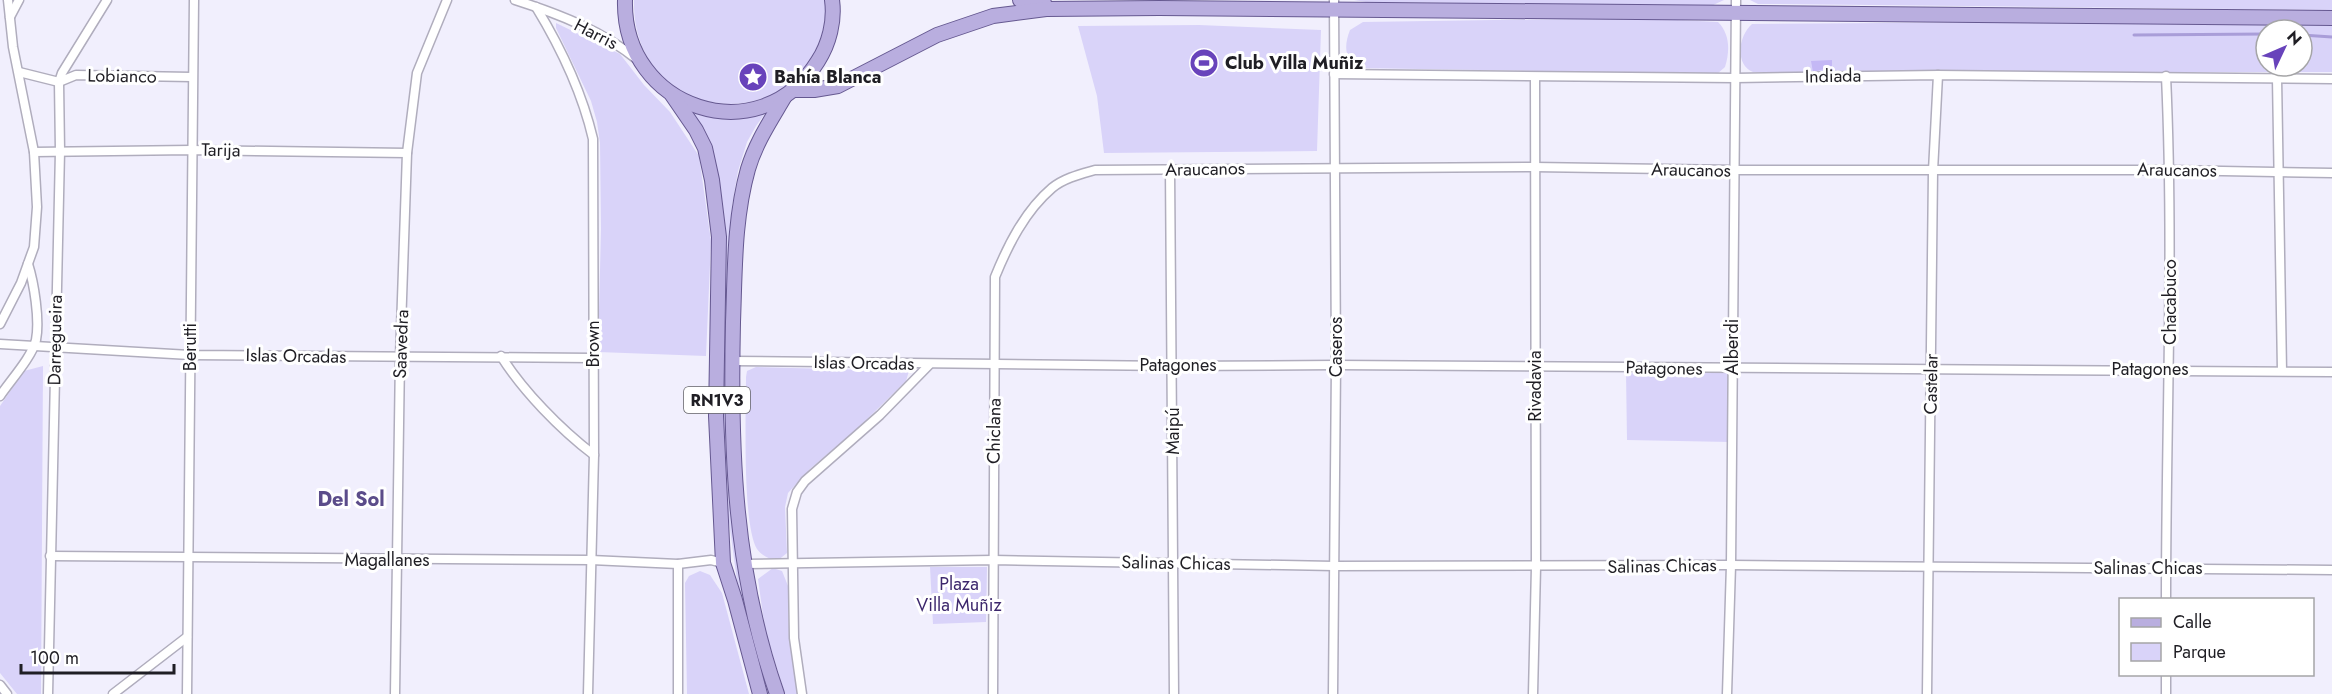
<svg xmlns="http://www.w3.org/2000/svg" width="2332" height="694" font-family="Jost,sans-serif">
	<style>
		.green { fill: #d9d3f9; fill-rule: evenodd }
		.forest { fill: #c4b8f5 }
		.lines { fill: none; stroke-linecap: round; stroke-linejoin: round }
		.stream { stroke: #a99dd8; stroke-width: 3 }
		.minor-casing { stroke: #b0adbd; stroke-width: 11 }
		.primary-casing { stroke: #655890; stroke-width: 16 }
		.minor { stroke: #fff; stroke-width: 8 }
		.primary { stroke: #b9aedf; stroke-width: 14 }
		.labels { text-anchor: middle; stroke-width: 6; stroke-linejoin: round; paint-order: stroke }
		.shield { fill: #fff; stroke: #626266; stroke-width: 1.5 }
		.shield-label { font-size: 16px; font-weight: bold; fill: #1f1e24 }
		.street-label { font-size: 18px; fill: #1f1e24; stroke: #fff }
		.poi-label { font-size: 18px; font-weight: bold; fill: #1f1e24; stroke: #fff; text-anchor: start }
		.park-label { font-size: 18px; fill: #3c276c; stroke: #fff }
		.neighbourhood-label { font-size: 20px; font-weight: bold; fill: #5b4c8a; stroke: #fff }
	</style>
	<rect width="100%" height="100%" fill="#f1effd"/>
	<g class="green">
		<path d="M634,0H826C827,140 631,137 634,0Z"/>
		<polygon points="1354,0 1724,0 1711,6 1366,2"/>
		<polygon points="1750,0 2332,0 2332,10 1772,4 1758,4"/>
		<path d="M1637,18L1718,22C1730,34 1730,51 1725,67L1717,74L1358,68C1344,59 1344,45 1350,30L1363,22Z"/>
		<path d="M2019,22L2332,24V72H1753C1734,64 1739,35 1752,24ZM2266,30H2302V66H2266Z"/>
		<polygon points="556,23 620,54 644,85 670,112 699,156 711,241 706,356 598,352 601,229 600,143 597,122 591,101 556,28"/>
		<polygon points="1199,25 1321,30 1317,151 1104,153 1097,96 1078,26"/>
		<path d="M767,111L756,126L747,142L738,171L732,206L730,246L728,462L771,694H766L738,588L726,500L723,456L722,384L724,263L698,122L692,112C718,123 741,118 767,111Z"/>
		<polygon points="43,366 41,694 17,694 0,673 0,406 24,371"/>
		<path d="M756,367L909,371L906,381L858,428L811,468L788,493L785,507L787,553L777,561C770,559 762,556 757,549C742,525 746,411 746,377L747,371Z"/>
		<polygon points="1626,372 1729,373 1730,442 1627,440"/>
		<polygon points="930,567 987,567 986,622 933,624"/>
		<polygon points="773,568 782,571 788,586 789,628 799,694 785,694 765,630 758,579"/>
		<polygon points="700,571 710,575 722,593 749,694 687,694 685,583 689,576"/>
	</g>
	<polygon class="forest" points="1832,60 1832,67 1813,72 1811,61"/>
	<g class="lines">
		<g class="stream">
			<polyline points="2134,35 2266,34"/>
			<polyline points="2302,35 2332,37"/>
		</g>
		<g class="minor-casing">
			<g id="minor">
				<path d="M515,0C559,14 603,31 639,61"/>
				<path d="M536,7C561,48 582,92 593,139L594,455L588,694"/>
				<polyline points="10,17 19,0"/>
				<polyline points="19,72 59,82 76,75 192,77"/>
				<polyline points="1334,74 1735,78 1938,75 2332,79"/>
				<path d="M2166,76C2174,251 2166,425 2166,600"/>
				<polyline points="2277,78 2282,371"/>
				<polyline points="34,152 191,150 407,153"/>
				<polyline points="1170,169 1174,694"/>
				<polyline points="0,324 21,283 34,247 37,207 34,152 13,47 8,0"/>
				<polyline points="0,344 190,355 593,358"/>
				<path d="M501,356C523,391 560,429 594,455"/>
				<polyline points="732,361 1173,366 1336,365 2332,372"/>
				<path d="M0,396C10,381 32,357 36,340C40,320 34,283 28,264"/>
				<polyline points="50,556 591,560 678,564 711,560 723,563"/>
				<polyline points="744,564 993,560 1334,566 1731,565 2332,570"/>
				<polyline points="0,685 7,694"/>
				<polyline points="48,694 60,151 59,82 62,73 107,0"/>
				<polyline points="113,694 187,637"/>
				<polyline points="187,694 194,0"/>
				<polyline points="395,694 400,357 407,153 417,73 447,0"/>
				<polyline points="678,694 678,564"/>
				<polyline points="802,694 794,638 792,509 797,492 805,481 880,415 929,365"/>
				<path d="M993,694L995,277C1008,245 1025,211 1052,188C1064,178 1081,174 1095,170L1534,167L1734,170H2170L2332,173"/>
				<polyline points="1333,694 1336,365 1334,0"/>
				<polyline points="1533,694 1536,567 1535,77"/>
				<polyline points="1727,694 1731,565 1736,0"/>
				<polyline points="1927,694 1933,171 1938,75"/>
				<polyline points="2166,694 2166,674"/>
			</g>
		</g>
		<g class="primary-casing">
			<g id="primary">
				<path d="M625,0C622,109 760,155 818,61C829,44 835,21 832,0"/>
				<polyline points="1020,0 1044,3"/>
				<polyline points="794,90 814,90 838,86 937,35 993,16 1046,9 1159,8 2332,18"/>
				<polyline points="672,95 696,130 705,148 712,180 719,237 716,416 723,563 735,600 760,694"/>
				<path d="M777,694C734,571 730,451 733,322C735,270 734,219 748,169C756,142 771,120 785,96"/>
			</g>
		</g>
		<use href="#minor" class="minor"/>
		<use href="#primary" class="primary"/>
	</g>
	<defs>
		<g id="stadium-disc" transform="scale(1.5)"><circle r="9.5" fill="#6843bb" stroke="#fff"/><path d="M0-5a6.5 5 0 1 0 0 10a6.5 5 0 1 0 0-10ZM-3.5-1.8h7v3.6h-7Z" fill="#fff"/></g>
		<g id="sight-disc" transform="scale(1.5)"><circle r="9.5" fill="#6843bb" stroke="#fff"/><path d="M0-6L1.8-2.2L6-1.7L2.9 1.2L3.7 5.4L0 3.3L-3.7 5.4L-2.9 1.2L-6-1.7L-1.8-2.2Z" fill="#fff"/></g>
	</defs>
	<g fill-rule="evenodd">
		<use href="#stadium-disc" x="1204" y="63"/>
		<use href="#sight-disc" x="753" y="77"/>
	</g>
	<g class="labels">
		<rect class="shield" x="684" y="387" width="66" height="26" rx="4.5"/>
		<g class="shield-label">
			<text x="717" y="406">RN1V3</text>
		</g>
		<g class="street-label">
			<text transform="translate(596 34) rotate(27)" y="6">Harris</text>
			<text transform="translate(122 76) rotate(1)" y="6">Lobianco</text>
			<text transform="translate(1833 76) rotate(-1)" y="6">Indiada</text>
			<text transform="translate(221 150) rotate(1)" y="6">Tarija</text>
			<text transform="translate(1205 169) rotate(-1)" y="6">Araucanos</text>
			<text transform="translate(1691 170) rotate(1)" y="6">Araucanos</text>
			<text transform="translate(2177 170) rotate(1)" y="6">Araucanos</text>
			<text transform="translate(2170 302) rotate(-90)" y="6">Chacabuco</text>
			<text transform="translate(55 340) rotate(-89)" y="6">Darregueira</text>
			<text transform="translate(401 344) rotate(-88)" y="6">Saavedra</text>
			<text transform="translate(593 344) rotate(-90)" y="6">Brown</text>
			<text transform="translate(190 347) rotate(-90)" y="6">Berutti</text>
			<text transform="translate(1336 347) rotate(-90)" y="6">Caseros</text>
			<text transform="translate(1732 347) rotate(-90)" y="6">Alberdi</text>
			<text transform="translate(296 356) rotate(1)" y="6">Islas Orcadas</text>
			<text transform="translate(864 363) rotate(1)" y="6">Islas Orcadas</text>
			<text x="1178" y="371">Patagones</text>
			<text transform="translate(1664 368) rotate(1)" y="6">Patagones</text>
			<text x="2150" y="375">Patagones</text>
			<text transform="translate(1931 384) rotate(-89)" y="6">Castelar</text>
			<text transform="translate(1535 386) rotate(-90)" y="6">Rivadavia</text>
			<text transform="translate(994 431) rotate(-89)" y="6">Chiclana</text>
			<text transform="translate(1173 431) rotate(-90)" y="6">Maipú</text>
			<text x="387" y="566">Magallanes</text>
			<text transform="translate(1176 563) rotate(1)" y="6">Salinas Chicas</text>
			<text transform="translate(1662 566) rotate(-1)" y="6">Salinas Chicas</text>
			<text x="2148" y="574">Salinas Chicas</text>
		</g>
		<g class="poi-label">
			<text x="1225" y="69">Club Villa Muñiz</text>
			<text x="774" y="83">Bahía Blanca</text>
		</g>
		<g class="park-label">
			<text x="959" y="590">Plaza<tspan x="959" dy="21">Villa Muñiz</tspan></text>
		</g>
		<g class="neighbourhood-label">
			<text x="351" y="506">Del Sol</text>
		</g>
	</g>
	<rect x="2119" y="598" width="195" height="78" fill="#ffffff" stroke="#a5a5a7" stroke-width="1.5"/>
	<rect x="2131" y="618" width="30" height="9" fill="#b9aedf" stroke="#a5a5a7" stroke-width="1.5"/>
	<text x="2173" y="628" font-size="18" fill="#1f1e24">Calle</text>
	<rect x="2131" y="643" width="30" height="18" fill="#d9d3f9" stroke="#a5a5a7" stroke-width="1.5"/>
	<text x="2173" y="658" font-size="18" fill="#1f1e24">Parque</text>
	<g transform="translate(2284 48) rotate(46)"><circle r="28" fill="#ffffff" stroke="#a5a5a7" stroke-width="1.5"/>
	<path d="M0-4.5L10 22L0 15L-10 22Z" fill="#6843bb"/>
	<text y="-9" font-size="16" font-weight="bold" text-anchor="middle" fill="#1f1e24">N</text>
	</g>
	<path d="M21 664v9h153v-9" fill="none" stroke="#1f1e24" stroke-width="3"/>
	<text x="30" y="664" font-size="18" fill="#1f1e24" stroke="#ffffff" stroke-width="4.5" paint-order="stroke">100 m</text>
</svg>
